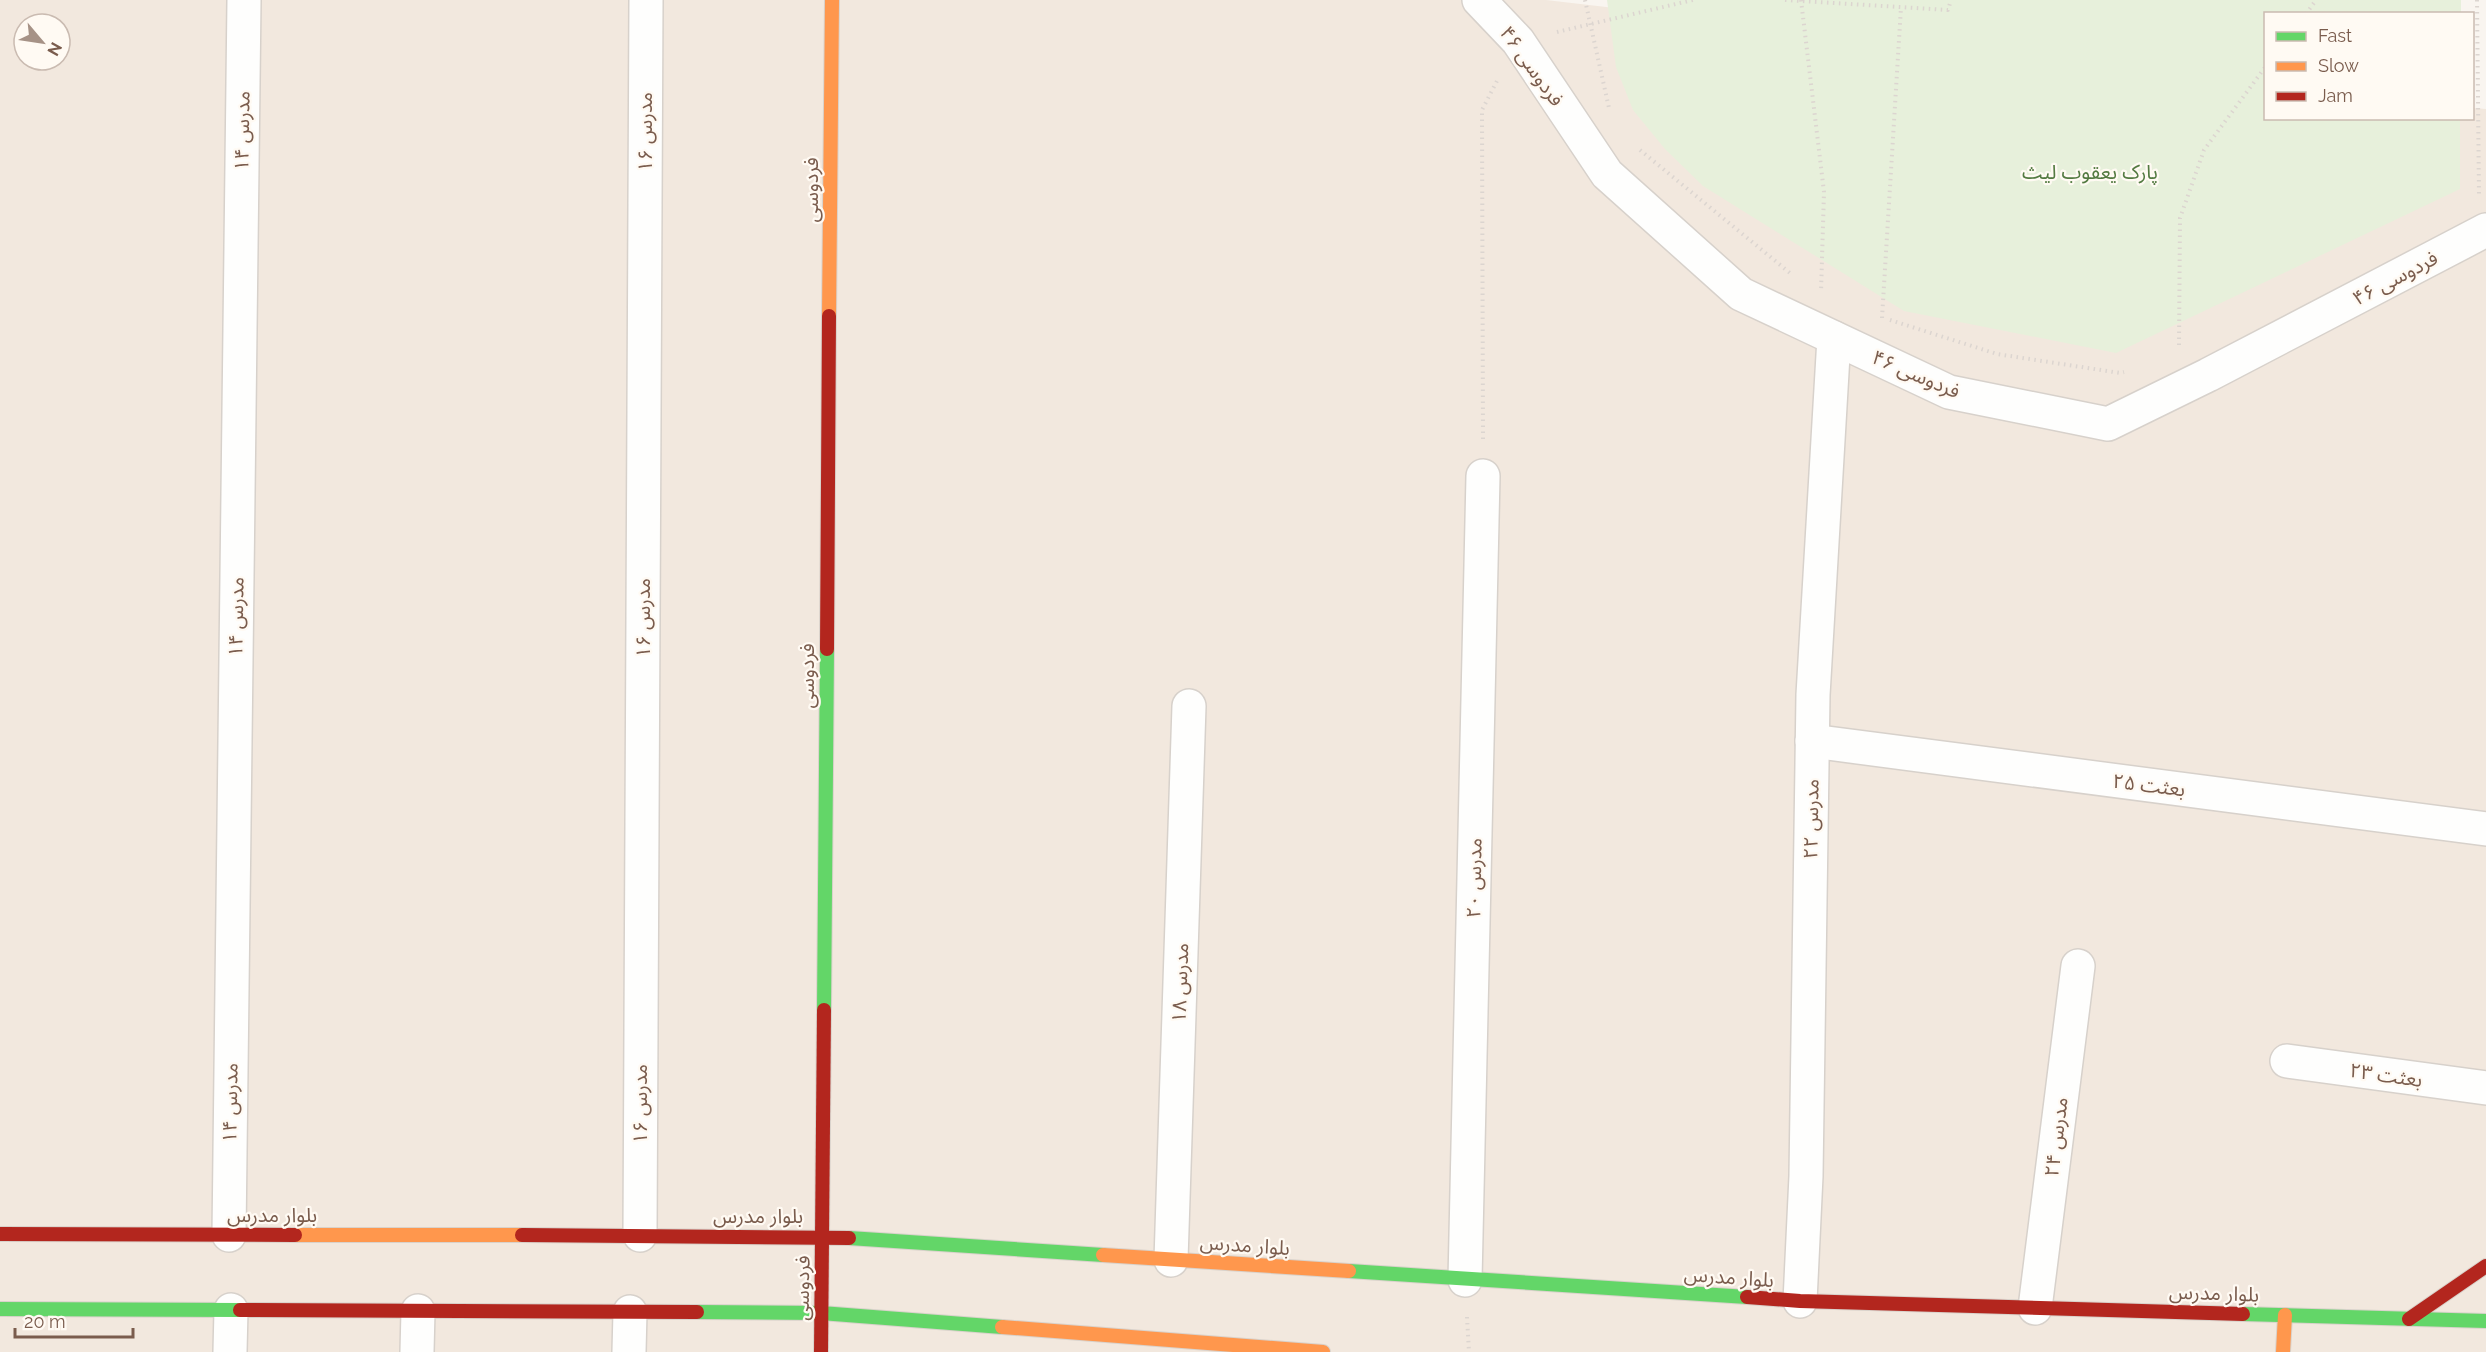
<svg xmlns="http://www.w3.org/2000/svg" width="2486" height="1352" font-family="Raleway,'Noto Sans Arabic',sans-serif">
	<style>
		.residential { fill: #f2e8de; fill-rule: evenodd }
		.green { fill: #e7f0db }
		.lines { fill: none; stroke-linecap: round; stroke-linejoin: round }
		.street-casing { stroke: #d7d1cb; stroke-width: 36 }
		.fast-casing { stroke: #d9d2cb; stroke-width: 16 }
		.slow-casing { stroke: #d9d2cb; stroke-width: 16 }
		.jam-casing { stroke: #d9d2cb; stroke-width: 16 }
		.path { stroke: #dcd5d0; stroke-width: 4; stroke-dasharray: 1.5 4.5; stroke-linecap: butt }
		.street { stroke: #fefefd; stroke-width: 33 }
		.fast { stroke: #63d668; stroke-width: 14 }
		.slow { stroke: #ff974d; stroke-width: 14 }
		.jam { stroke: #b3261e; stroke-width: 14 }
		.labels { text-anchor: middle; stroke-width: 4.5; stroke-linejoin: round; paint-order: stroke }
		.street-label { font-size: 20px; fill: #7a5c4d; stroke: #fffaf3 }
		.park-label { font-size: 20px; fill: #537a41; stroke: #fffaf3 }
	</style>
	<rect width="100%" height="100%" fill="#f9f5f0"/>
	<path class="residential" d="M0,0H1546L2265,84L2266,118H2472L2473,108L2486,109V1352H0ZM24,24H60V60H24Z"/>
	<polygon class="green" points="1607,0 2461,0 2461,13 2266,14 2266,118 2460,119 2460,189 2116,353 1904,311 1703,186 1665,149 1633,110 1616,67"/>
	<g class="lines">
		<g class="street-casing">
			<g id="street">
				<polyline points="1479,0 1518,41 1607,174 1741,294 1949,392 2108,424 2208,375 2486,230"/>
				<polyline points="1812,741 2486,829"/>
				<polyline points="2287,1061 2486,1088"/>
				<polyline points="229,1235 244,0"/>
				<polyline points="640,1235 646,0"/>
				<polyline points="1171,1260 1189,706"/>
				<polyline points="1465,1280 1483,476"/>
				<polyline points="1800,1301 1806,1176 1813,695 1834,338"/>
				<polyline points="2035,1308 2078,966"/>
				<polyline points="230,1352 231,1310"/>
				<polyline points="417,1352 418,1311"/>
				<polyline points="629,1352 630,1312"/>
			</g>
		</g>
		<g class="fast-casing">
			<g id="fast">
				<polyline points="824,1010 827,649"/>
				<polyline points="849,1238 1103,1255"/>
				<polyline points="1349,1271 1747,1297"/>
				<polyline points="0,1309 240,1310"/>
				<polyline points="697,1312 821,1313 1002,1327"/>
				<polyline points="2243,1314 2486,1321"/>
			</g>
		</g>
		<g class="slow-casing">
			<g id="slow">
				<polyline points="829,316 832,0"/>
				<polyline points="295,1235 522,1235"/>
				<polyline points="1103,1255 1349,1271"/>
				<polyline points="1002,1327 1323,1352"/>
				<polyline points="2283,1352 2285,1315"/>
			</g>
		</g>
		<g class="jam-casing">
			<g id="jam">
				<polyline points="827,649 829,316"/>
				<polyline points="0,1234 295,1235"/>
				<polyline points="522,1235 849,1238"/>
				<polyline points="1747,1297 1800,1301 2243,1314"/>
				<polyline points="240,1310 697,1312"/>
				<polyline points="2409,1319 2486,1266"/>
				<polyline points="821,1352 824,1010"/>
			</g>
		</g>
		<g class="path">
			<polyline points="1585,0 1609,108"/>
			<polyline points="1785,0 1948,10 1951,0"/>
			<polyline points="1801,0 1824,192 1821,292"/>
			<polyline points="2477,0 2479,196"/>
			<polyline points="2306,14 2316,0"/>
			<polyline points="1557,32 1693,0"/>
			<polyline points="1640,150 1790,273"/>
			<polyline points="1882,318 1901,7"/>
			<polyline points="1890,320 1997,354 2120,373 2124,372"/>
			<polyline points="2179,345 2180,218 2204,150 2266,66"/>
			<polyline points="1483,439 1482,110 1498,79"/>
			<polyline points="1467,1317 1469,1352"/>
		</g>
		<use href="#street" class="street"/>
		<use href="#fast" class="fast"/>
		<use href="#slow" class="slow"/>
		<use href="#jam" class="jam"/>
	</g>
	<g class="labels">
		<g class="street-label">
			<text transform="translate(1532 66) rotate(54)" y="7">فردوسی ۴۶</text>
			<text transform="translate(242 131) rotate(-89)" y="7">مدرس ۱۴</text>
			<text transform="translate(645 132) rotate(-90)" y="7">مدرس ۱۶</text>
			<text transform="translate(811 190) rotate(-90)" y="7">فردوسی</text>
			<text transform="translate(2395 278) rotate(-28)" y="7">فردوسی ۴۶</text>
			<text transform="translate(1916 374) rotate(23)" y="7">فردوسی ۴۶</text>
			<text transform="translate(236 617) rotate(-89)" y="7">مدرس ۱۴</text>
			<text transform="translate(643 618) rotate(-90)" y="7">مدرس ۱۶</text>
			<text transform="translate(807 676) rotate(-90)" y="7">فردوسی</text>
			<text transform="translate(2149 785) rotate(7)" y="7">بعثت ۲۵</text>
			<text transform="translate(1811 819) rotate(-89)" y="7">مدرس ۲۲</text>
			<text transform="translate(1474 878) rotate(-89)" y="7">مدرس ۲۰</text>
			<text transform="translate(1180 983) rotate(-88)" y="7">مدرس ۱۸</text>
			<text transform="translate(2386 1075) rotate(8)" y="7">بعثت ۲۳</text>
			<text transform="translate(230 1103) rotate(-89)" y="7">مدرس ۱۴</text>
			<text transform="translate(640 1104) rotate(-90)" y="7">مدرس ۱۶</text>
			<text transform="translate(2056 1137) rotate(-83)" y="7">مدرس ۲۴</text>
			<text x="272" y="1222">بلوار مدرس</text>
			<text x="758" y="1223">بلوار مدرس</text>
			<text transform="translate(1245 1245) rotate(4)" y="7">بلوار مدرس</text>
			<text transform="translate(1729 1277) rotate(4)" y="7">بلوار مدرس</text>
			<text transform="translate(802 1288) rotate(-89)" y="7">فردوسی</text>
			<text transform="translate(2214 1293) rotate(2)" y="7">بلوار مدرس</text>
		</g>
		<g class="park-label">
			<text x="2090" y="179">پارک یعقوب لیث</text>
		</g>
	</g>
	<rect x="2264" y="12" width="210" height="108" fill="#fffaf3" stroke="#cabbb1" stroke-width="1.5"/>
	<rect x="2276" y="32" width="30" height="9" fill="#63d668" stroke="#cabbb1" stroke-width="1.5"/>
	<text x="2318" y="42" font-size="18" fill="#7a5c4d">Fast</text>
	<rect x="2276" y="62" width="30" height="9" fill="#ff974d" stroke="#cabbb1" stroke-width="1.5"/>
	<text x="2318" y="72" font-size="18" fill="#7a5c4d">Slow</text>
	<rect x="2276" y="92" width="30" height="9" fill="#b3261e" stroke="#cabbb1" stroke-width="1.5"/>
	<text x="2318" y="102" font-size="18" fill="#7a5c4d">Jam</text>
	<g transform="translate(42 42) rotate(119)"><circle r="28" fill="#fffaf3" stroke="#cabbb1" stroke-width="1.5"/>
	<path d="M0-4.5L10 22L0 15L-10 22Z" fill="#a69286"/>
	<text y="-9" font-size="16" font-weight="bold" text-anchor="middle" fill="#7a5c4d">N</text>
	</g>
	<path d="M15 1328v9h118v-9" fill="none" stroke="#7a5c4d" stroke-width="3"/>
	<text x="24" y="1328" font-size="18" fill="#7a5c4d" stroke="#fffaf3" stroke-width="4.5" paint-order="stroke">20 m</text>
</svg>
